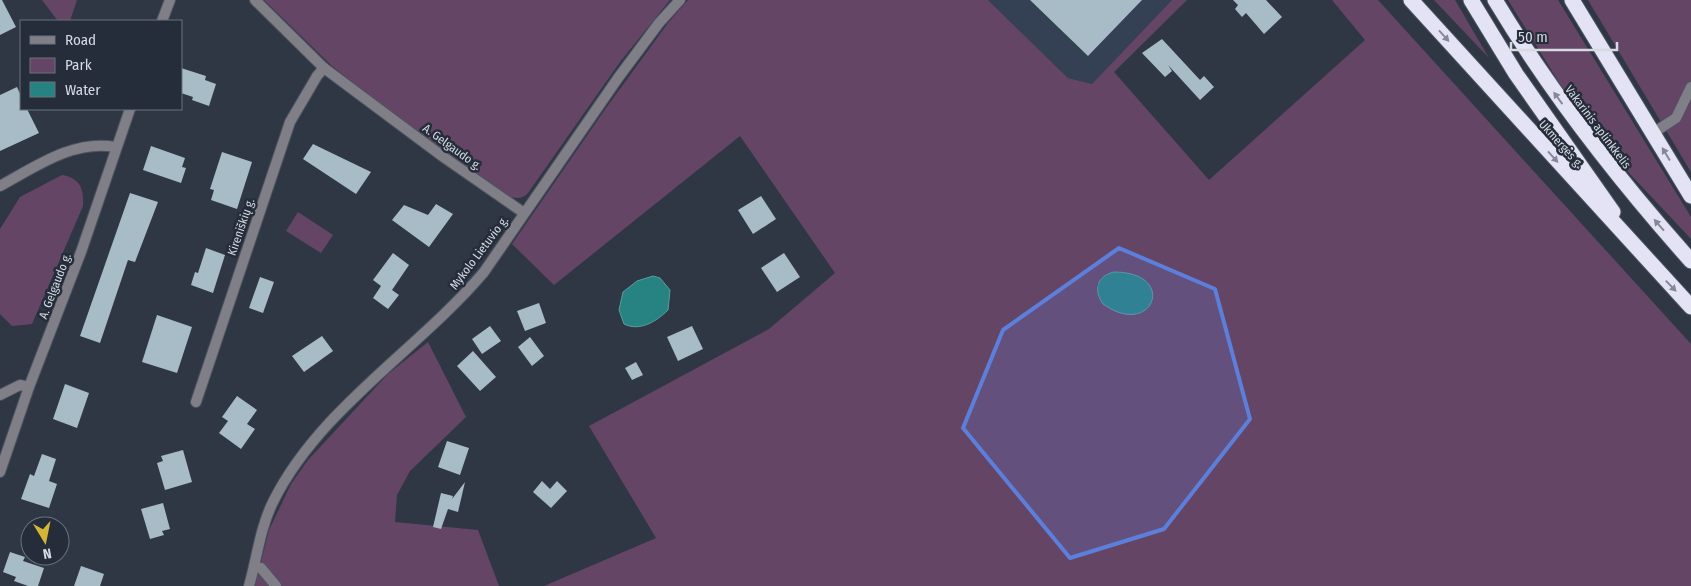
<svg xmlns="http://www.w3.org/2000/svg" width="1691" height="586" font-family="'Fira Sans Condensed',sans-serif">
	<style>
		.built { fill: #344053 }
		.green { fill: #644566; fill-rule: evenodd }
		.water { fill: #268382; stroke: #5a9d9f }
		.building { fill: #a7bcc6 }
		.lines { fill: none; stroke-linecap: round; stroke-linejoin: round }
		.street-casing { stroke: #4d5461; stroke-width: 12 }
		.highway-casing { stroke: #4d5461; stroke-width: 17 }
		.street { stroke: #807f87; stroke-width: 10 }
		.highway { stroke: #e4e2f5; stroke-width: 15 }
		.oneway { fill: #848898 }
		.marked { fill: #5d7fdc; fill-opacity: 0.2; stroke: #5d7fdc; stroke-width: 4; stroke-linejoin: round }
		.labels { text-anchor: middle; stroke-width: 5; stroke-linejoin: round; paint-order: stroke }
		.street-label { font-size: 12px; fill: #d5dae3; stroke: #252d3a }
	</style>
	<rect width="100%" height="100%" fill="#2f3745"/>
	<polygon class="built" points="988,0 1172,0 1092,84 1068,78"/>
	<g class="green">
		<polygon points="42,0 77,0 70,21 58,21"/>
		<path d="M264,0H670L620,62L528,193C522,200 515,198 507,196L399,120L332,66Z"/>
		<path d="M688,0H988L1068,78L1092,84L1172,0H1187L1114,72L1209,180L1365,40L1332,0H1378L1691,344V586H544L656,538L589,426L769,329L835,273L740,136L554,285L512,244L606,108L668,23ZM1122,272L1140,277L1148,283L1099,298L1097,284Z"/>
		<polygon points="1434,0 1455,0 1489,58"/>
		<polygon points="1508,0 1558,0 1691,217 1691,239 1630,174 1565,92"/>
		<polygon points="1588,0 1691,0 1691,172"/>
		<path d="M62,175C80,178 84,189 83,206L32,324L12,326L0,314V229L20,197Z"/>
		<polygon points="298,212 333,235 321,253 286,231"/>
		<polygon points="428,342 466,417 410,471 397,495 395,522 478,530 499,586 255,586 269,530 291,484 308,460 388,374"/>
	</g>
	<g class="water">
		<path d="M1114,272C1179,272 1153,340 1103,304C1093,290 1097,276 1114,272Z"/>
		<path d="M653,276L660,278L670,290L668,310C657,321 640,332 624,324L619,310L623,292L637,281Z"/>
	</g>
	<g class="building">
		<polygon points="0,0 2,0 16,27 0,35"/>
		<polygon points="1030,0 1142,0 1088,56"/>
		<polygon points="1233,0 1266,0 1282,17 1264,34 1246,13 1242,17 1235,9 1238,5"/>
		<polygon points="1162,39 1200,80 1204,76 1214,87 1200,100 1168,65 1172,71 1165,77 1142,53"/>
		<polygon points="181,68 206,76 205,80 216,84 209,106 192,100 193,97 181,93"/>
		<polygon points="17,87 21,96 21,109 27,109 39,133 0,151 0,95"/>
		<polygon points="313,144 371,172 356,194 303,159"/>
		<polygon points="151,146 185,158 182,167 186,168 181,183 143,170"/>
		<polygon points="222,152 252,162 237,209 211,200 214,190 210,189"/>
		<polygon points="130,193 158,202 135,262 128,260 100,343 80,336"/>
		<polygon points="761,196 776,219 753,234 738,210"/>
		<polygon points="436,204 453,214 429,247 392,220 404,205 428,215"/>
		<polygon points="206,248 225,255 213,293 191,285 195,272 198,273"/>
		<polygon points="393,253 409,265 392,290 399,295 388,309 373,298 381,286 373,280"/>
		<polygon points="784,253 800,277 777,292 761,268"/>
		<polygon points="260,277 274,282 263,313 249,308"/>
		<polygon points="539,303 546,323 525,331 517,311"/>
		<polygon points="157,315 192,327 177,373 142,362"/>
		<polygon points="490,326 501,341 482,354 472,339"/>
		<polygon points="692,326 703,349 678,361 667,337"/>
		<polygon points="322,336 333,351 304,372 292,356"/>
		<polygon points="530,337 544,356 532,366 518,347"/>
		<polygon points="473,351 496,377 480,391 457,366"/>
		<polygon points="636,362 643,375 632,380 625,368"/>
		<polygon points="65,384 89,393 77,428 53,419"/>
		<polygon points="237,396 257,410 247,424 255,429 241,449 219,433 228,421 222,417"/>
		<polygon points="447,441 469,448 460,475 438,467"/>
		<polygon points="183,450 192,482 165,490 157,463 163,461 161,456"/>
		<polygon points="42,454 56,459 49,481 57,484 49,508 21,499 30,474 34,476"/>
		<polygon points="542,481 550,489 557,481 567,491 551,508 533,492"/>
		<polygon points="465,482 458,512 448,509 441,529 433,527 441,493 453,496 452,499"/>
		<polygon points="163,503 170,529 162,531 164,535 150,539 141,509"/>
		<polygon points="10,552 25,557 23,561 44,568 38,586 28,586 14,581 16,577 3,572"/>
		<polygon points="81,566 104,574 100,586 74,586"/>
	</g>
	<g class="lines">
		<g class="street-casing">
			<g id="street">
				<polyline points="255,0 324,68 442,156 524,213"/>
				<polyline points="162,21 170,0"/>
				<polyline points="1653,133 1676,118 1691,87"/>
				<path d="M0,186C35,167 74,139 115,147"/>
				<polyline points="0,395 20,385 29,387"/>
				<polyline points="196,402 290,122 317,76 324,68"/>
				<polyline points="0,472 29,387 81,252 130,109"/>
				<polyline points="254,567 261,568 276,586"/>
				<path d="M249,586C257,558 260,528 273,502C319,409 418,350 484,272L618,78L659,23L680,0"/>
			</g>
		</g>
		<g class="highway-casing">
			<g id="highway">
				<polyline points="1411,0 1691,307"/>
				<polyline points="1471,0 1516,74 1613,212"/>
				<path d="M1495,0C1552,95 1618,179 1691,261"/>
				<polyline points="1572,0 1691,196"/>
			</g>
		</g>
		<use href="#street" class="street"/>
		<use href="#highway" class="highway"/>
	</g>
	<defs><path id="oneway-solid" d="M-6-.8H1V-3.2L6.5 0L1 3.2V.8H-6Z" transform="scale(1.25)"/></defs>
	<g class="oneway">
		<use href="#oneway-solid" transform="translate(1444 36) rotate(48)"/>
		<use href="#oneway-solid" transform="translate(1558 98) rotate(-126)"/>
		<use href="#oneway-solid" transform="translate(1666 154) rotate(-121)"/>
		<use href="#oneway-solid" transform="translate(1553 157) rotate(48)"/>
		<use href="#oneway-solid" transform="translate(1659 225) rotate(-131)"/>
		<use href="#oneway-solid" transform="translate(1671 286) rotate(46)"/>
	</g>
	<path class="marked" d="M1119,248L1215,289L1250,419L1164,529L1070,558L963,428L1003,330Z"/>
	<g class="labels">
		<g class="street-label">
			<text transform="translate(1598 127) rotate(53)" y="4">Vakarinis aplinkkelis</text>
			<text transform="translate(1561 144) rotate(48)" y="4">Ukmergės g.</text>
			<text transform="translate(452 147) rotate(36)" y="4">A. Gelgaudo g.</text>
			<text transform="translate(241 227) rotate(-71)" y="4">Kireniškių g.</text>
			<text transform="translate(479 253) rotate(-53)" y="4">Mykolo Lietuvio g.</text>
			<text transform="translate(55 286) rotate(-69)" y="4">A. Gelgaudo g.</text>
		</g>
	</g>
	<rect x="20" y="20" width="162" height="90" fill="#252d3a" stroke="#6b727e"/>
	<rect x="30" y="36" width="25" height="8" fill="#807f87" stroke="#6b727e"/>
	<text x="65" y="45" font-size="15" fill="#d5dae3">Road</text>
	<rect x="30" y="58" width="25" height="15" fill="#644566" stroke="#6b727e"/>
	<text x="65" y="70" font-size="15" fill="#d5dae3">Park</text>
	<rect x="30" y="82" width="25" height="15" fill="#268382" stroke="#6b727e"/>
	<text x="65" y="95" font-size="15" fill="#d5dae3">Water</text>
	<g transform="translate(45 541) rotate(170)"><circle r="24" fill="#252d3a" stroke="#6b727e"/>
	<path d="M0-4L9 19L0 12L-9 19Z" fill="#d3b635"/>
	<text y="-8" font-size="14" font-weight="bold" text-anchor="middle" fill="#d5dae3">N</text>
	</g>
	<path d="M1511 42v8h106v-8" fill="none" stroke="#d5dae3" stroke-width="2.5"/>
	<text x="1518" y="42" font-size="15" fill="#d5dae3" stroke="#252d3a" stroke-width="4" paint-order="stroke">50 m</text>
</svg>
